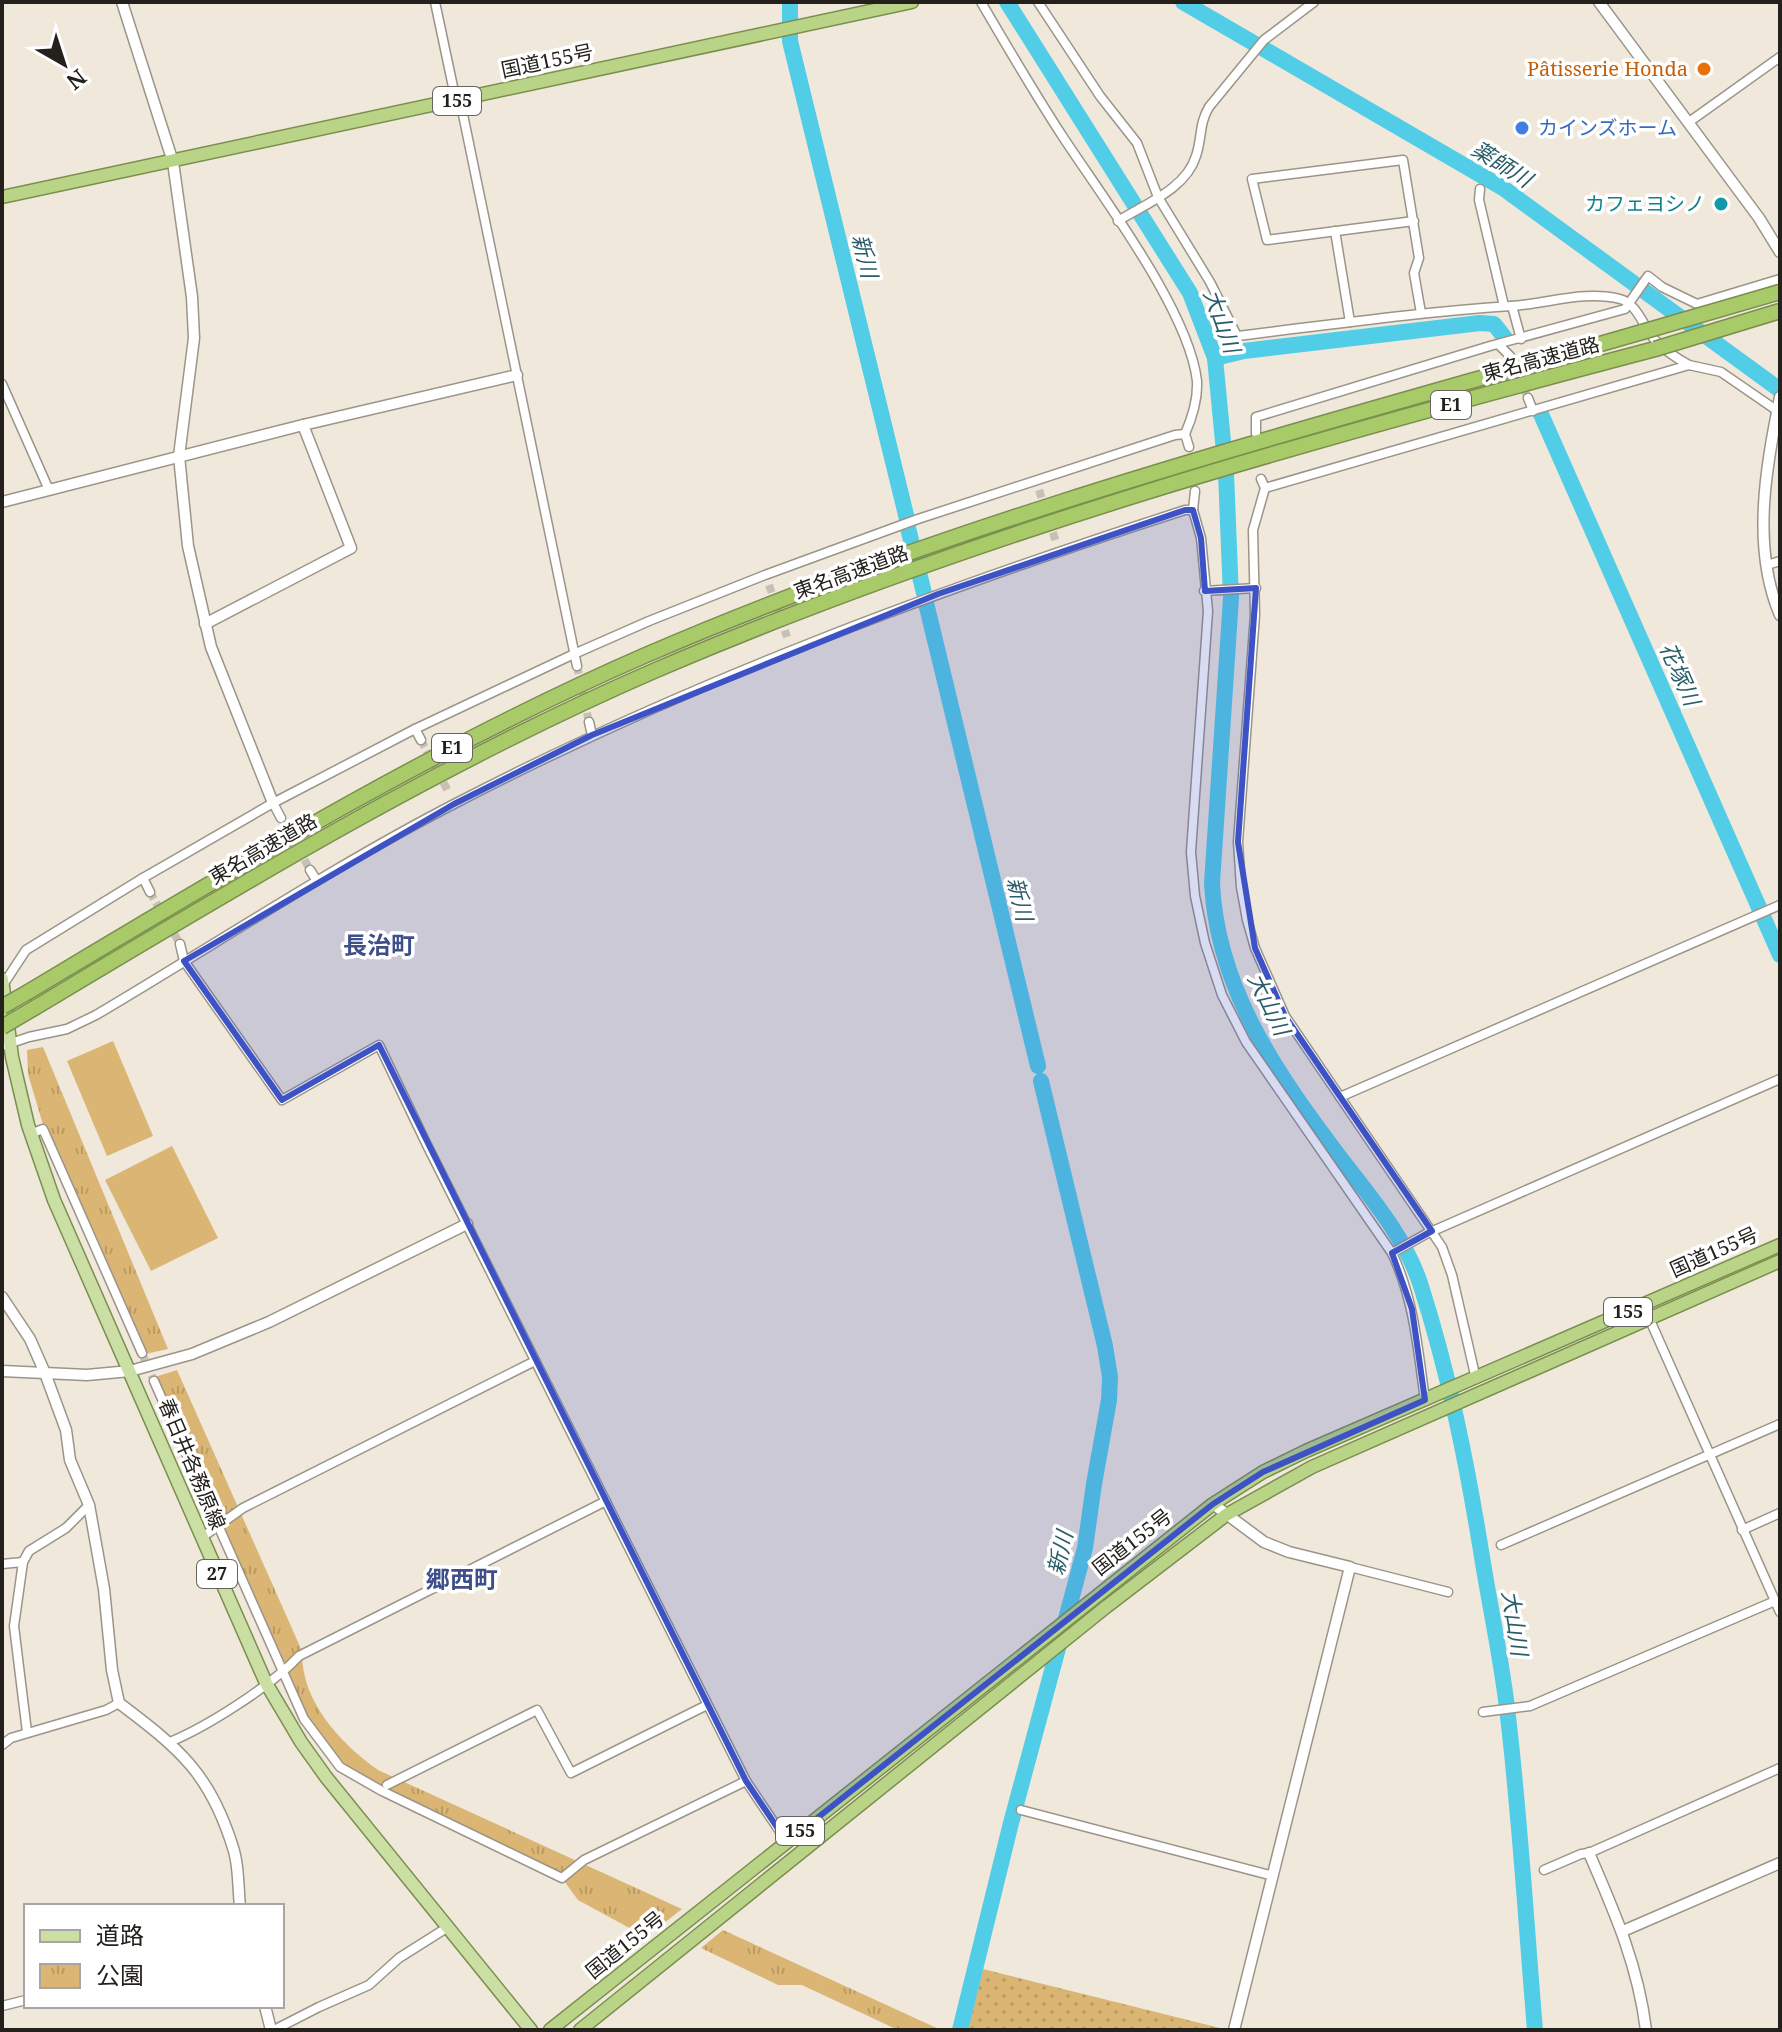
<svg xmlns="http://www.w3.org/2000/svg" width="1782" height="2032" font-family="'Noto Serif','Noto Sans JP',serif">
	<style>
		.grass { fill: url(#grass-dots) }
		.park { fill: url(#park-tufts) }
		.pitch { fill: #dbb573 }
		.lines { fill: none; stroke-linecap: round; stroke-linejoin: round }
		.river { stroke: #52cde8; stroke-width: 16 }
		.minor-tunnel { stroke: #c6c0b5; stroke-width: 8; stroke-dasharray: 8 4; stroke-linecap: butt }
		.minor-casing { stroke: #9b9489; stroke-width: 11 }
		.tertiary-casing { stroke: #9b9489; stroke-width: 13 }
		.primary-casing { stroke: #7a8f4e; stroke-width: 15 }
		.trunk-casing { stroke: #7a8f4e; stroke-width: 15 }
		.motorway-casing { stroke: #7a8f4e; stroke-width: 17 }
		.minor { stroke: #fff; stroke-width: 8 }
		.tertiary { stroke: #fff; stroke-width: 10 }
		.primary { stroke: #cbdfa5; stroke-width: 12 }
		.trunk { stroke: #bad487; stroke-width: 12 }
		.motorway { stroke: #a9ca69; stroke-width: 14 }
		.motorway-bridge-casing { stroke: #7a8f4e; stroke-width: 17; stroke-linecap: butt }
		.motorway-bridge { stroke: #a9ca69; stroke-width: 14 }
		.marked { fill: #3c52c5; fill-opacity: 0.2; stroke: #3c52c5; stroke-width: 6; stroke-linejoin: round }
		.food-dot { fill: #e8710a; stroke: #fff; stroke-width: 3 }
		.shop-dot { fill: #3f7fe0; stroke: #fff; stroke-width: 3 }
		.culture-dot { fill: #0f9aa8; stroke: #fff; stroke-width: 3 }
		.labels { text-anchor: middle; stroke-width: 7; stroke-linejoin: round; paint-order: stroke }
		.shield { fill: #fff; stroke: #666460; stroke-width: 2 }
		.shield-label { font-size: 18px; font-weight: bold; fill: #24211c }
		.street-label { font-size: 20px; fill: #24211c; stroke: #fff }
		.food-label { font-size: 20px; fill: #c56008; stroke: #fff; text-anchor: end }
		.shop-label { font-size: 20px; fill: #366cbe; stroke: #fff; text-anchor: start }
		.culture-label { font-size: 20px; fill: #0d838f; stroke: #fff; text-anchor: end }
		.water-label { font-size: 22px; font-style: italic; fill: #2a5d69; stroke: #fff }
		.quarter-label { font-size: 24px; font-weight: bold; fill: #3e4f8a; stroke: #fff }
	</style>
	<defs>
		<pattern id="grass-dots" width="8" height="8" patternUnits="userSpaceOnUse" patternTransform="scale(2)"><rect width="8" height="8" fill="#dbb573"/><path d="M2 2h.1M6 6h.1" fill="none" stroke="#bc9b63" stroke-width="1.8" stroke-linecap="round"/></pattern>
		<pattern id="park-tufts" width="24" height="20" patternUnits="userSpaceOnUse" patternTransform="scale(2)"><rect width="24" height="20" fill="#dbb573"/><path d="M3 7l-1-3M5 7V3M7 7l1-3M15 17l-1-3M17 17v-4M19 17l1-3" fill="none" stroke="#bc9b63"/></pattern>
	</defs>
	<rect width="100%" height="100%" fill="#efe8db"/>
	<polygon class="grass" points="983,1969 1228,2030 968,2030"/>
	<g class="park">
		<polygon points="43,1047 168,1349 145,1354 44,1128 28,1074 27,1050"/>
		<path d="M177,1370L302,1651C301,1701 339,1742 378,1770L682,1909L646,1937L578,1900L559,1874L388,1791L349,1769L340,1762L307,1717L155,1377Z"/>
		<polygon points="723,1930 941,2030 898,2030 802,1985 778,1985 701,1948"/>
	</g>
	<g class="pitch">
		<polygon points="113,1041 153,1136 107,1156 67,1061"/>
		<polygon points="172,1146 218,1238 151,1271 105,1180"/>
	</g>
	<g class="lines">
		<g class="river">
			<polyline points="790,2 790,41 907,519"/>
			<path d="M1007,2L1190,293L1215,358L1226,473L1231,598L1212,883C1217,990 1279,1077 1342,1160C1372,1199 1404,1236 1420,1283C1449,1373 1467,1464 1482,1557C1490,1607 1501,1657 1507,1708C1520,1815 1526,1923 1535,2030"/>
			<polyline points="1183,2 1503,188 1780,390"/>
			<polyline points="1215,358 1244,351 1480,323 1494,324 1505,338"/>
			<polyline points="1540,412 1780,955"/>
			<polyline points="908,528 924,593"/>
			<polyline points="926,603 1038,1066"/>
			<polyline points="960,2030 1011,1823 1085,1548 1094,1484 1109,1400 1110,1377 1105,1346 1041,1081"/>
		</g>
		<g class="minor-tunnel">
			<polyline points="1510,356 1528,398"/>
			<polyline points="1039,490 1045,509"/>
			<polyline points="1049,521 1056,542"/>
			<polyline points="769,585 787,637"/>
			<polyline points="577,666 589,722"/>
			<polyline points="421,740 449,793"/>
			<polyline points="299,849 310,870"/>
			<polyline points="150,892 180,944"/>
			<polyline points="142,1353 154,1381"/>
		</g>
		<g class="minor-casing">
			<g id="minor">
				<polyline points="435,2 456,101"/>
				<path d="M981,2C1008,48 1034,93 1063,137C1103,198 1189,311 1197,381C1198,399 1192,418 1185,434L1189,447"/>
				<path d="M1038,2L1100,96L1137,143L1158,197L1210,282L1237,336C1328,325 1419,312 1511,306C1546,304 1585,290 1620,299C1637,303 1644,328 1655,340C1665,351 1676,358 1689,365"/>
				<polyline points="460,100 577,666"/>
				<polyline points="1689,122 1780,57"/>
				<polyline points="1480,189 1479,200 1504,306"/>
				<path d="M1118,221C1145,204 1186,189 1196,156C1202,139 1199,123 1209,107L1264,40L1314,2"/>
				<polyline points="1414,221 1267,240 1252,179 1403,160 1419,258 1414,273 1421,313"/>
				<polyline points="1335,231 1350,322"/>
				<polyline points="1512,306 1521,339"/>
				<polyline points="1499,345 1510,356"/>
				<polyline points="2,384 49,490"/>
				<polyline points="1528,398 1533,411"/>
				<polyline points="1256,433 1256,417 1490,346 1625,309 1648,276 1662,287 1697,304 1780,279"/>
				<polyline points="1261,479 1265,488 1253,530 1255,615 1238,842 1241,887 1247,920 1255,948 1285,1016 1442,1247 1452,1275 1476,1379"/>
				<polyline points="1265,488 1689,365 1721,372 1779,412"/>
				<path d="M1195,491L1193,510L1201,538L1208,611L1191,852L1195,896L1205,943L1222,995L1246,1042L1392,1253C1414,1299 1418,1350 1425,1400"/>
				<polyline points="1767,565 1780,561"/>
				<polyline points="1204,591 1256,588"/>
				<polyline points="589,722 592,735"/>
				<polyline points="415,729 421,740"/>
				<polyline points="273,803 281,818"/>
				<polyline points="310,870 317,881"/>
				<polyline points="143,878 150,892"/>
				<polyline points="180,944 184,961 282,1100 379,1045 426,1143 746,1781 787,1842"/>
				<polyline points="3,985 26,950 143,878 273,803 415,729 574,654 649,621 765,575 918,519 1175,435 1185,434"/>
				<path d="M2,1046L29,1037L67,1029L96,1015C216,944 332,867 456,803C689,682 935,591 1185,510H1193"/>
				<polyline points="1340,1097 1780,905"/>
				<polyline points="30,1134 43,1129 142,1353"/>
				<polyline points="1392,1253 1426,1234 1780,1079"/>
				<polyline points="1649,1318 1780,1612"/>
				<polyline points="154,1381 304,1719 340,1767 382,1791 562,1878 584,1860 746,1781"/>
				<polyline points="1742,1530 1780,1513"/>
				<polyline points="201,1538 243,1508 535,1361"/>
				<polyline points="1501,1545 1780,1424"/>
				<polyline points="2,1564 23,1562"/>
				<polyline points="1350,1567 1448,1592"/>
				<polyline points="1483,1712 1530,1706 1775,1601"/>
				<polyline points="27,1732 14,1626 23,1562 29,1551 66,1528 89,1505"/>
				<path d="M170,1742C208,1726 271,1686 299,1656L606,1501"/>
				<polyline points="2,1745 11,1738 106,1710 119,1703"/>
				<polyline points="387,1785 537,1710 571,1773 707,1705"/>
				<polyline points="1021,1810 1273,1876"/>
				<polyline points="1544,1870 1581,1854 1589,1853 1780,1768"/>
				<polyline points="2,2006 26,2000"/>
				<polyline points="274,2030 319,2007 369,1985 399,1958 448,1927"/>
			</g>
		</g>
		<g class="tertiary-casing">
			<g id="tertiary">
				<polyline points="122,2 173,162 192,297 194,338 179,456 188,546 211,647 273,803"/>
				<polyline points="1599,2 1759,218 1780,252"/>
				<path d="M1780,397C1766,467 1751,547 1780,615"/>
				<polyline points="2,502 303,425 517,375"/>
				<polyline points="205,624 351,548 303,425"/>
				<path d="M2,1297L30,1339L45,1373L66,1430L70,1460L89,1505L104,1589L112,1670L119,1703C180,1749 211,1774 234,1851C239,1868 238,1888 240,1906"/>
				<polyline points="2,1371 87,1375 130,1371 192,1354 269,1322 467,1224"/>
				<polyline points="1213,1504 1264,1542 1289,1552 1350,1567 1234,2030"/>
				<path d="M1589,1853C1615,1913 1638,1965 1646,2030"/>
				<polyline points="1623,1931 1780,1863"/>
				<polyline points="265,2006 271,2030"/>
			</g>
		</g>
		<g class="primary-casing">
			<polyline id="primary" points="2,979 12,1057 28,1125 54,1200 266,1683 301,1742 326,1777 531,2030"/>
		</g>
		<g class="trunk-casing">
			<g id="trunk">
				<polyline points="2,197 912,2"/>
				<polyline points="550,2030 1213,1504 1263,1472 1306,1451 1780,1245"/>
				<polyline points="580,2030 1106,1607 1226,1515 1312,1467 1780,1261"/>
			</g>
		</g>
		<g class="motorway-casing">
			<g id="motorway">
				<path d="M28,992C230,871 430,749 646,655C967,516 1307,429 1642,332"/>
				<path d="M36,1007C238,886 439,764 656,670C977,532 1317,438 1655,349"/>
			</g>
		</g>
		<use href="#minor" class="minor"/>
		<use href="#tertiary" class="tertiary"/>
		<use href="#primary" class="primary"/>
		<use href="#trunk" class="trunk"/>
		<use href="#motorway" class="motorway"/>
		<g class="motorway-bridge-casing">
			<g id="motorway-bridge">
				<polyline points="1642,332 1780,292"/>
				<polyline points="1655,349 1780,311"/>
				<polyline points="2,1007 28,992"/>
				<polyline points="2,1027 36,1007"/>
			</g>
		</g>
		<use href="#motorway-bridge" class="motorway-bridge"/>
	</g>
	<path class="marked" d="M1185,510H1193L1201,538L1205,591L1256,588L1238,842L1255,948L1285,1016L1432,1231L1392,1253L1412,1309L1425,1400L1263,1472L1213,1504L787,1842L746,1781L379,1045L282,1100L184,961L454,804L592,735L938,594Z"/>
	<circle class="food-dot" cx="1704" cy="69" r="8"/>
	<circle class="shop-dot" cx="1522" cy="128" r="8"/>
	<circle class="culture-dot" cx="1721" cy="204" r="8"/>
	<g class="labels">
		<g class="shield">
			<rect x="433" y="87" width="48" height="28" rx="6"/>
			<rect x="1431" y="391" width="40" height="28" rx="6"/>
			<rect x="432" y="734" width="40" height="28" rx="6"/>
			<rect x="1604" y="1298" width="48" height="28" rx="6"/>
			<rect x="197" y="1560" width="40" height="28" rx="6"/>
			<rect x="776" y="1817" width="48" height="28" rx="6"/>
		</g>
		<g class="shield-label">
			<text x="457" y="107">155</text>
			<text x="1451" y="411">E1</text>
			<text x="452" y="754">E1</text>
			<text x="1628" y="1318">155</text>
			<text x="217" y="1580">27</text>
			<text x="800" y="1837">155</text>
		</g>
		<g class="street-label">
			<text transform="translate(547 61) rotate(-12)" y="7">国道155号</text>
			<text transform="translate(1541 359) rotate(-15)" y="7">東名高速道路</text>
			<text transform="translate(851 572) rotate(-20)" y="7">東名高速道路</text>
			<text transform="translate(263 849) rotate(-30)" y="7">東名高速道路</text>
			<text transform="translate(1714 1252) rotate(-24)" y="7">国道155号</text>
			<text transform="translate(192 1464) rotate(67)" y="7">春日井各務原線</text>
			<text transform="translate(1132 1542) rotate(-38)" y="7">国道155号</text>
			<text transform="translate(625 1945) rotate(-39)" y="7">国道155号</text>
		</g>
		<g class="food-label">
			<text x="1688" y="76">Pâtisserie Honda</text>
		</g>
		<g class="shop-label">
			<text x="1538" y="135">カインズホーム</text>
		</g>
		<g class="culture-label">
			<text x="1705" y="211">カフェヨシノ</text>
		</g>
		<g class="water-label">
			<text transform="translate(1502 164) rotate(32)" y="8">薬師川</text>
			<text transform="translate(865 256) rotate(76)" y="8">新川</text>
			<text transform="translate(1222 321) rotate(70)" y="8">大山川</text>
			<text transform="translate(1680 674) rotate(66)" y="8">花塚川</text>
			<text transform="translate(1020 899) rotate(76)" y="8">新川</text>
			<text transform="translate(1269 1004) rotate(64)" y="8">大山川</text>
			<text transform="translate(1060 1553) rotate(-77)" y="8">新川</text>
			<text transform="translate(1515 1623) rotate(81)" y="8">大山川</text>
		</g>
		<g class="quarter-label">
			<text x="379" y="954">長治町</text>
			<text x="462" y="1588">郷西町</text>
		</g>
	</g>
	<rect width="1782" height="2032" fill="none" stroke="#24211c" stroke-width="8"/>
	<rect x="24" y="1904" width="260" height="104" fill="#ffffff" stroke="#a7a6a4" stroke-width="2"/>
	<rect x="40" y="1930" width="40" height="12" fill="#cbdfa5" stroke="#a7a6a4" stroke-width="2"/>
	<text x="96" y="1944" font-size="24" fill="#24211c">道路</text>
	<rect x="40" y="1964" width="40" height="24" fill="url(#park-tufts)" stroke="#a7a6a4" stroke-width="2"/>
	<text x="96" y="1984" font-size="24" fill="#24211c">公園</text>
	<g transform="translate(64 64) rotate(141)" stroke="#ffffff" stroke-width="6" paint-order="stroke">
	<path d="M0-6L14 30L0 20L-14 30Z" fill="#24211c"/>
	<text y="-12" font-size="22" font-weight="bold" text-anchor="middle" fill="#24211c">N</text>
	</g>
</svg>
